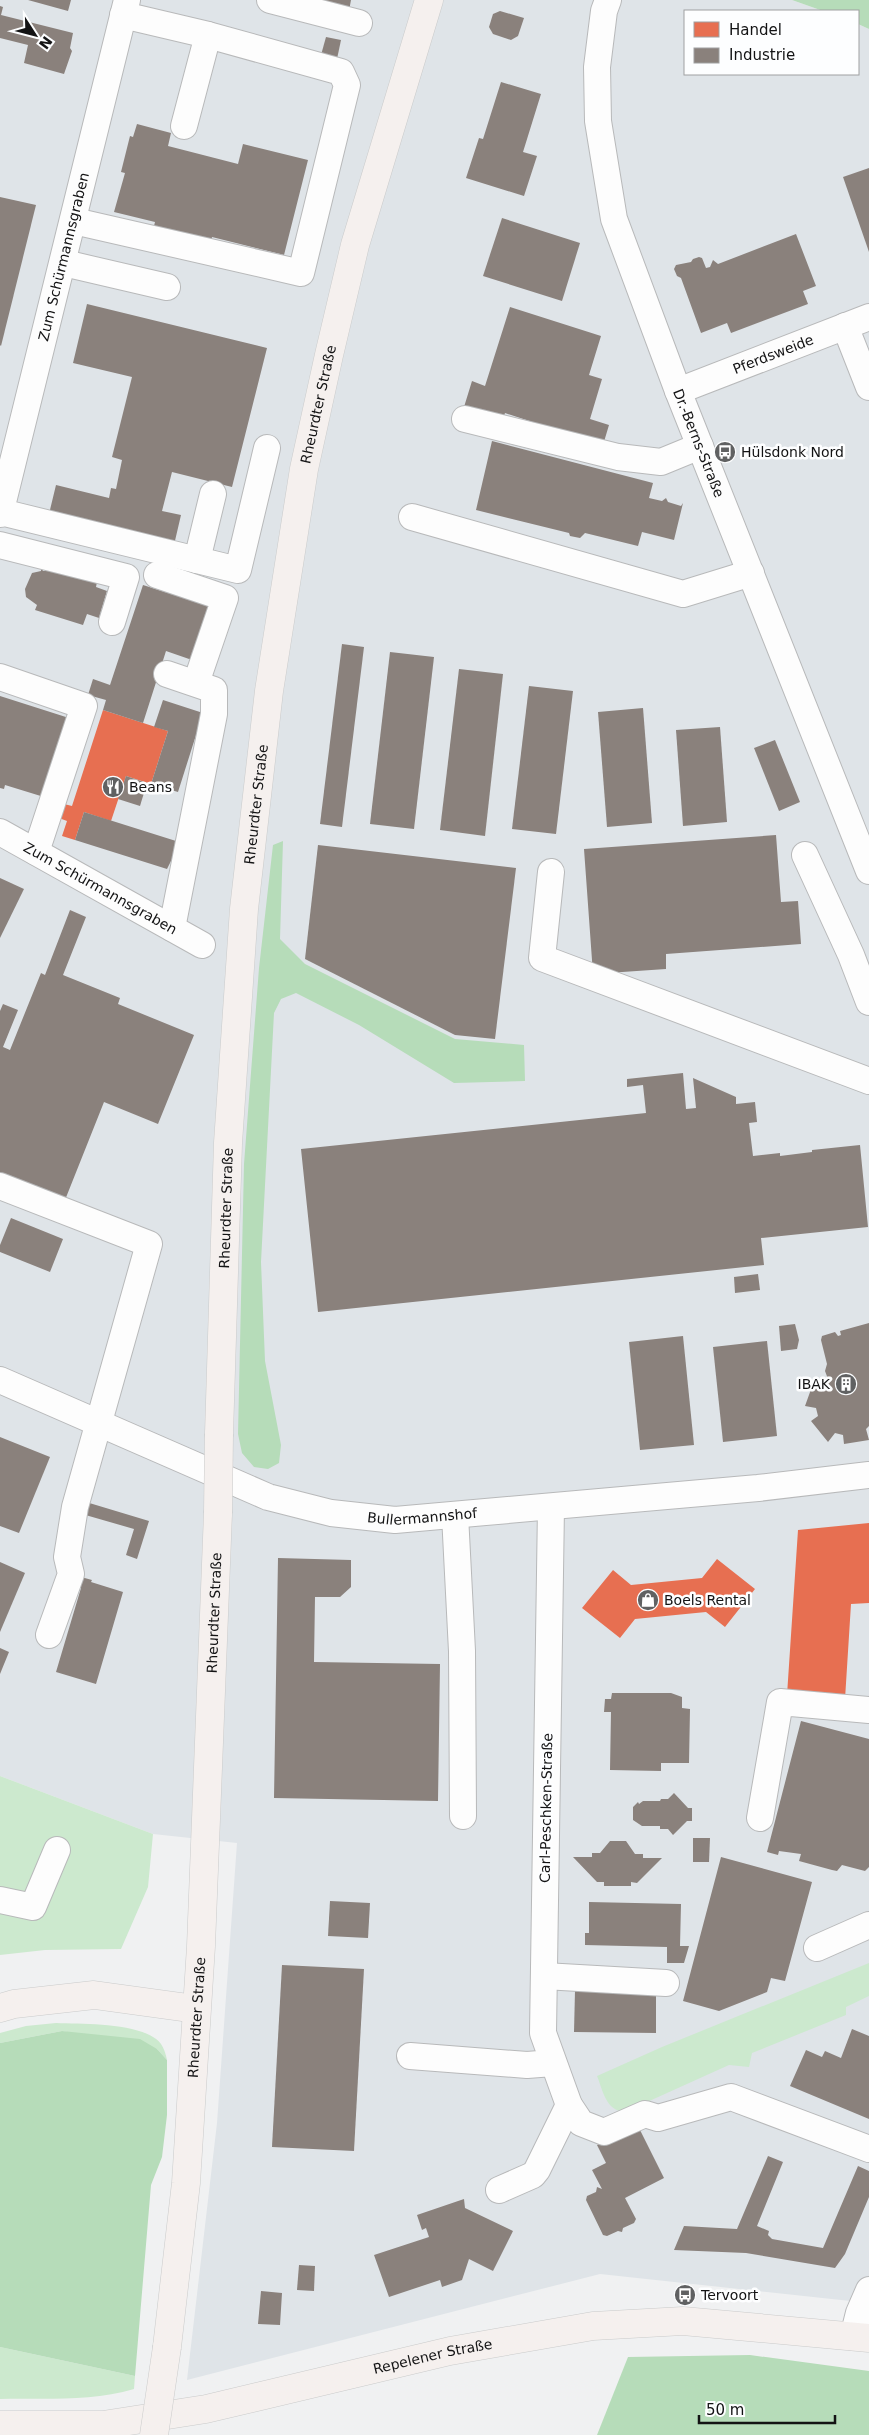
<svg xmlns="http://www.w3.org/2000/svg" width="869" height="2435" font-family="'DejaVu Sans',sans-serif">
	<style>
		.built { fill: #dfe4e8 }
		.green { fill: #cce9ce }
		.forest { fill: #b6dcb9 }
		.shops { fill: #e76f51 }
		.industry { fill: #8a817c }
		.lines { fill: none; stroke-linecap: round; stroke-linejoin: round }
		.minor-casing { stroke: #b8b9ba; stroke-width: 28 }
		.major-casing { stroke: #cacbcb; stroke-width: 29 }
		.minor { stroke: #fdfdfd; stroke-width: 26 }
		.major { stroke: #f5f0ee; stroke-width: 28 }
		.major-bridge-casing { stroke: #cacbcb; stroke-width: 29; stroke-linecap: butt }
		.major-bridge { stroke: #f5f0ee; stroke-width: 28 }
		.labels { text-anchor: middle; stroke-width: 5; stroke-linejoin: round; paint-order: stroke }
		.street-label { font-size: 14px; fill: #131314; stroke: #fdfeff }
		.poi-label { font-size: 14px; fill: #131314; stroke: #fdfeff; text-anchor: start }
	</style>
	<rect width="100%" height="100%" fill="#f0f1f2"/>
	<polygon class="built" points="0,0 792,0 823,11 685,11 685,74 858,74 858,24 869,29 869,2303 600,2274 187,2380 217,2123 237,1843 153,1834 0,1776"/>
	<g class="green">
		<polygon points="0,1776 153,1834 148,1887 121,1949 45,1950 0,1955"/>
		<path d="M869,1963V1996L846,2007V2015L752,2053L749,2067L729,2065L625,2112C606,2111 603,2091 597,2076L662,2047Z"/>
		<path d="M56,2023C83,2024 130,2023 153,2037C162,2042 165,2050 167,2060L157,2049L62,2031L0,2043V2033L26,2026Z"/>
		<path d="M0,2347L135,2376L134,2389C91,2402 45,2398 0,2399Z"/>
	</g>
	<g class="forest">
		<polygon points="792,0 869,0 869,29 858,24 858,11 823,11"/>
		<polygon points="283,841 280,939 305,964 455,1039 524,1045 525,1081 454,1083 359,1025 296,993 281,999 274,1013 261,1262 265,1361 281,1445 279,1463 268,1469 254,1467 242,1453 238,1434 244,1164 259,968 273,845"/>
		<polygon points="62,2031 140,2039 157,2049 167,2060 167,2115 162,2157 151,2185 135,2376 0,2347 0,2043"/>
		<polygon points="750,2355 869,2371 869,2435 597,2435 628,2357"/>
	</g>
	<g class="shops">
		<polygon points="103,710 168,731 151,784 126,776 111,821 84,812 75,840 62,836 67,821 59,818 64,804 72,806"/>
		<polygon points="869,1523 869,1603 851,1604 845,1699 787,1695 798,1530"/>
		<polygon points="717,1559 755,1589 725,1627 706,1612 635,1619 620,1638 582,1608 613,1570 631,1585 702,1578"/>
	</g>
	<g class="industry">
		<polygon points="28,0 71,0 68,11"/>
		<polygon points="309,0 351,0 349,11"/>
		<polygon points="0,6 3,7 1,15 73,33 70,48 72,51 64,74 24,63 28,45 0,38"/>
		<polygon points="500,11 524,18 518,36 511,40 493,34 489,27 493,14"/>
		<polygon points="326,37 341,40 337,59 321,55"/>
		<polygon points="501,82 541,94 523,152 537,156 524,196 466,178 479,138 483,139"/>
		<polygon points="137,124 171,133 168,146 238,164 243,144 308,160 284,255 212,237 210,245 153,230 155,222 114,212 125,173 121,172 130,136 133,137"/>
		<polygon points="869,168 869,252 843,177"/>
		<polygon points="0,197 36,205 1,346 0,345"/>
		<polygon points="502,218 580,243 562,301 483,276"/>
		<polygon points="796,234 816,286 803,291 808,304 731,333 727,323 701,333 681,278 677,276 674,269 676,265 691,262 693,259 699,257 702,258 706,268 710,267 713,260 718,264"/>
		<polygon points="87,304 267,348 232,487 172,472 162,511 181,515 174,545 49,514 56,485 109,498 111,488 116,489 122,460 112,457 132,377 73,363"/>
		<polygon points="510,307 601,336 589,375 602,379 590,419 609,425 603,445 505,413 503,419 464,407 472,381 485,386"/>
		<polygon points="492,441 653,483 649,498 662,501 666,498 668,502 681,506 683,503 674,540 642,532 638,546 585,533 580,538 570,536 569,533 476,510"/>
		<polygon points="41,566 43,571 48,571 49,567 97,582 96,587 107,591 99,618 87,614 83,625 35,610 37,605 26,597 25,589 32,573 41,571"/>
		<polygon points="143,585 209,606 192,660 166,651 143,723 103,710 106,700 88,695 93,679 110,685"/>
		<polygon points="342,644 364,647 342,827 320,824"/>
		<polygon points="390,652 434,657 414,829 370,824"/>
		<polygon points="459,669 503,674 485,836 440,830"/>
		<polygon points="529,686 573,691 556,834 512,829"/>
		<polygon points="0,696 69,718 44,797 5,785 4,789 0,788"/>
		<polygon points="163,700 203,713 178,792 151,784 168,731 154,727"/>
		<polygon points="643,708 652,823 607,827 598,712"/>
		<polygon points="720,727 727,822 683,826 676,730"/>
		<polygon points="775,740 800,802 779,811 754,748"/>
		<polygon points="126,776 147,783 140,806 118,799"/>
		<polygon points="84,812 176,841 173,853 175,853 167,869 75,840"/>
		<polygon points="776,835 781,902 798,901 801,944 666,954 666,969 593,974 584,849"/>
		<polygon points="318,845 516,868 495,1039 455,1035 305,959"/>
		<polygon points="0,878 24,889 0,938"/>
		<polygon points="70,910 86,917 63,975 120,998 118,1004 194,1035 158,1124 104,1102 65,1200 0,1174 0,1011 3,1004 18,1010 3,1047 10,1050 41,973 45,975"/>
		<polygon points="683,1073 686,1109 696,1108 693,1078 736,1097 736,1104 755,1102 757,1122 749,1123 753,1156 780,1153 780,1156 812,1152 812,1150 860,1145 868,1227 761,1238 764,1265 318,1312 301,1149 646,1113 643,1085 627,1087 627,1079"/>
		<polygon points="11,1218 63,1239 50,1272 0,1252 0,1245"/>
		<polygon points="758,1274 760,1290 735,1293 734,1277"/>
		<polygon points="869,1323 869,1426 866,1429 869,1440 844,1444 843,1435 835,1433 828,1442 811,1421 818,1416 816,1408 805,1406 814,1381 822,1385 828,1379 825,1371 827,1364 821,1340 822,1336 835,1332 838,1336 841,1335 840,1331"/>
		<polygon points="795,1324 799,1340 797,1349 781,1351 779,1326"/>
		<polygon points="683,1336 694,1445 640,1450 629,1342"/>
		<polygon points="767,1341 777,1436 723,1442 713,1347"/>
		<polygon points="0,1437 50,1457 19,1533 0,1526"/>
		<polygon points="86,1502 149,1521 137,1559 126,1555 134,1529 82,1514"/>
		<polygon points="278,1558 351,1560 351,1587 340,1597 315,1597 314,1662 440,1664 438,1801 274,1798"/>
		<polygon points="0,1562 25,1573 0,1632"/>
		<polygon points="81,1577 92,1580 91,1582 123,1592 96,1684 56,1672 81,1588 78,1587"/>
		<polygon points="0,1648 9,1652 0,1674"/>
		<polygon points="612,1693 671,1693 682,1697 682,1708 690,1709 689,1763 661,1763 661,1771 610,1770 611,1712 604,1712 605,1699 611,1699"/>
		<polygon points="801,1721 869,1739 869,1867 865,1871 842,1865 837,1871 832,1870 799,1861 801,1854 779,1851 778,1855 767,1852"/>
		<polygon points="674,1793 688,1808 692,1808 692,1821 687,1821 673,1835 668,1829 660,1829 660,1826 642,1826 633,1820 633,1807 638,1802 639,1804 643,1801 660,1801 661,1799 668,1799"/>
		<polygon points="693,1838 710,1838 709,1862 693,1862"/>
		<polygon points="610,1841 626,1841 635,1854 643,1854 643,1858 662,1858 637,1883 631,1882 631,1886 604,1886 604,1882 597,1882 573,1857 592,1857 592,1853 600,1853"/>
		<polygon points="721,1857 812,1882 785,1981 771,1978 767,1992 719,2011 683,2001"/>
		<polygon points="330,1901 370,1903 368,1938 328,1936"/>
		<polygon points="589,1902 681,1904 680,1946 689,1946 684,1963 667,1963 667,1947 585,1945 585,1933 589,1933"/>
		<polygon points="282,1965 364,1969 354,2151 272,2147"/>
		<polygon points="575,1991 656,1992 656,2033 574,2032"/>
		<polygon points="852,2029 869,2036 869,2119 790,2086 806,2050 822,2057 825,2051 841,2058"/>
		<polygon points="637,2124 664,2178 625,2198 636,2219 634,2223 623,2228 622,2232 618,2231 607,2236 603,2235 586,2200 587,2196 596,2192 597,2187 602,2189 592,2170 606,2163 597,2145"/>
		<polygon points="768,2156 783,2162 757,2226 769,2231 768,2235 772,2239 823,2248 858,2166 869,2171 869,2197 845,2254 835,2268 746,2253 674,2250 684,2226 737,2229"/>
		<polygon points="464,2199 465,2208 513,2231 493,2271 469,2259 462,2280 442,2287 440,2280 389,2297 374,2255 429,2237 426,2228 422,2230 417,2215"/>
		<polygon points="299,2265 315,2266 314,2291 297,2290"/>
		<polygon points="261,2291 282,2293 280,2325 258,2324"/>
	</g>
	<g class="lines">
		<g class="minor-casing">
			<g id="minor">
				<polyline points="270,0 359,23"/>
				<path id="s1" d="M608,0L604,11L597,67L598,121L614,219L678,391L869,871"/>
				<polyline points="184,126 208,35"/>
				<polyline points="74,221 301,273 347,85 341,72 208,35 123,15"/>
				<polyline points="64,263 167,287"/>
				<polyline points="845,326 869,387"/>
				<path id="s2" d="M678,391L869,317"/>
				<polyline points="465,419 618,457 661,462 700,446"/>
				<polyline points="1,512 238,570 267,448"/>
				<path id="s3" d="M0,514L127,0"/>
				<polyline points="412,517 683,594 751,573"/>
				<polyline points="0,545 126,577 112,622"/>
				<polyline points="197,560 213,494"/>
				<polyline points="157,575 225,598 196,683"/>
				<polyline points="167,674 214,690 214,714 172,928"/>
				<polyline points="0,677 84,706 36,852"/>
				<path id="s4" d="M0,832L202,945"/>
				<polyline points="805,855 851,955 869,1002"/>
				<polyline points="551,872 542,958 869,1081"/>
				<polyline points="0,1186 149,1244 75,1507 67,1557 71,1574 49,1635"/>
				<path id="s5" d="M0,1380L268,1497L331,1513L395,1520L758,1488L869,1475"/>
				<polyline points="551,1507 543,2033 569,2105 581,2123 604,2132 645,2114 658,2118 731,2097 869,2149"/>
				<polyline points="455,1515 462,1651 463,1816"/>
				<polyline points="760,1818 780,1702 869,1710"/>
				<polyline points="0,1900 33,1907 57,1850"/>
				<polyline points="817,1948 869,1925"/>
				<polyline points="544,1976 666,1983"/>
				<polyline points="410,2056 527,2065 553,2063"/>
				<polyline points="499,2190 533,2175 537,2170 569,2105"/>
				<polyline points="853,2337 859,2313 869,2290"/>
			</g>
		</g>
		<g class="major-casing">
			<g id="major">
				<path id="s6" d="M219,1434L228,1143L244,909L269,691L304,469L329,355L355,245L429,0"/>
				<polyline points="0,2008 14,2004 94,1995 196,2009"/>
				<path id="s7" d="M167,2347L186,2183L201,1946L218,1513"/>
				<path id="s8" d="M0,2425H103L206,2409L450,2351L593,2326L683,2321L869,2338"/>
			</g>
		</g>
		<use href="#minor" class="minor"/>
		<use href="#major" class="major"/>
		<g class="major-bridge-casing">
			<g id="major-bridge">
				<polyline points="218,1513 219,1434"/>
				<polyline points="154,2435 167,2347"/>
			</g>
		</g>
		<use href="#major-bridge" class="major-bridge"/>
	</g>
	<defs>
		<g id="bus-disc" transform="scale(1.125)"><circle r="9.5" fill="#606162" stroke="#fdfeff"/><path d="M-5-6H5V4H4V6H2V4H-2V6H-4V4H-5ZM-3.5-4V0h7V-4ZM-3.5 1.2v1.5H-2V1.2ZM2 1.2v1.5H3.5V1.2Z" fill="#fff"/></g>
		<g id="restaurant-disc" transform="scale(1.125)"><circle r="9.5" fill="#606162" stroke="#fdfeff"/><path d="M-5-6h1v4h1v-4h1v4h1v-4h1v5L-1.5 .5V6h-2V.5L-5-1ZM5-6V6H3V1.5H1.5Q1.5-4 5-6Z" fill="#fff"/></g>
		<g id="building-disc" transform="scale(1.125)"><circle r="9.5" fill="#606162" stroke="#fdfeff"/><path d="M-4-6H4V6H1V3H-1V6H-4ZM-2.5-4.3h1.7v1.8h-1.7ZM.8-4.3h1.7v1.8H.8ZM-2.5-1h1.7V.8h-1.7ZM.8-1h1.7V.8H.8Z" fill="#fff"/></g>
		<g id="shop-disc" transform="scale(1.125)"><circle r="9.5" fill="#606162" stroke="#fdfeff"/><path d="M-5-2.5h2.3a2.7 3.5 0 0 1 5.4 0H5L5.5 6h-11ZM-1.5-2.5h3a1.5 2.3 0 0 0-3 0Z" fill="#fff"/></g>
	</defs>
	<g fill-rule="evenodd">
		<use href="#bus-disc" x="725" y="452"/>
		<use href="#restaurant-disc" x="113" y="787"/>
		<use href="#building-disc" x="846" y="1384"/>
		<use href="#shop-disc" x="648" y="1600"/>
		<use href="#bus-disc" x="685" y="2295"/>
	</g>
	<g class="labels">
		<g class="street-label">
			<text dy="5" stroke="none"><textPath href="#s3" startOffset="265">Zum Schürmannsgraben</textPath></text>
			<text dy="5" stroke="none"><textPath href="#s2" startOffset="102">Pferdsweide</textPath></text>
			<text dy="5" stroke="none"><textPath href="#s6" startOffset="1036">Rheurdter Straße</textPath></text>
			<text dy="5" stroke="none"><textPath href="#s1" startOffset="461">Dr.-Berns-Straße</textPath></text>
			<text dy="5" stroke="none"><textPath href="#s6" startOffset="631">Rheurdter Straße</textPath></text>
			<text dy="5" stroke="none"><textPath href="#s4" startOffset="115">Zum Schürmannsgraben</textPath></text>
			<text dy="5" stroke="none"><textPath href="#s6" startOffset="226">Rheurdter Straße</textPath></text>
			<text dy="5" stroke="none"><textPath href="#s5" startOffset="449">Bullermannshof</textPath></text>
			<text dy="5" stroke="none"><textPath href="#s7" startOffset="736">Rheurdter Straße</textPath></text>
			<text transform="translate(546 1808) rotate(-89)" y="5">Carl-Peschken-Straße</text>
			<text dy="5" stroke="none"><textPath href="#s7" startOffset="331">Rheurdter Straße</textPath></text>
			<text dy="5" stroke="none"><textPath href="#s8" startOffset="440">Repelener Straße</textPath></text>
		</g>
		<g class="poi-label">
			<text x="741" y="457">Hülsdonk Nord</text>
			<text x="129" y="792">Beans</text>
			<text x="830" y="1389" text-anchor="end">IBAK</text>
			<text x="664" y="1605">Boels Rental</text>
			<text x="701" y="2300">Tervoort</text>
		</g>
	</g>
	<rect x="684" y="10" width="175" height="65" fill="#fdfeff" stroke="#9fa0a1"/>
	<rect x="694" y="22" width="25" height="15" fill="#e76f51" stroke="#9fa0a1"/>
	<text x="729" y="35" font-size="15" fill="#131314">Handel</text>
	<rect x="694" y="48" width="25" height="15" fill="#8a817c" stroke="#9fa0a1"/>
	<text x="729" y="60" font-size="15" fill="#131314">Industrie</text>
	<g transform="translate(35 35) rotate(126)" stroke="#fdfeff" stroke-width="4" paint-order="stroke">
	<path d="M0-4L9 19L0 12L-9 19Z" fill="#131314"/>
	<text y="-8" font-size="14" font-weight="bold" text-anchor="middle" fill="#131314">N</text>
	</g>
	<path d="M699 2415v8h136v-8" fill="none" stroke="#131314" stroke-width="2.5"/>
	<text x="706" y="2415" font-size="15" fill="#131314" stroke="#fdfeff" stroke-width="4" paint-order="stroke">50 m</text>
</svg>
